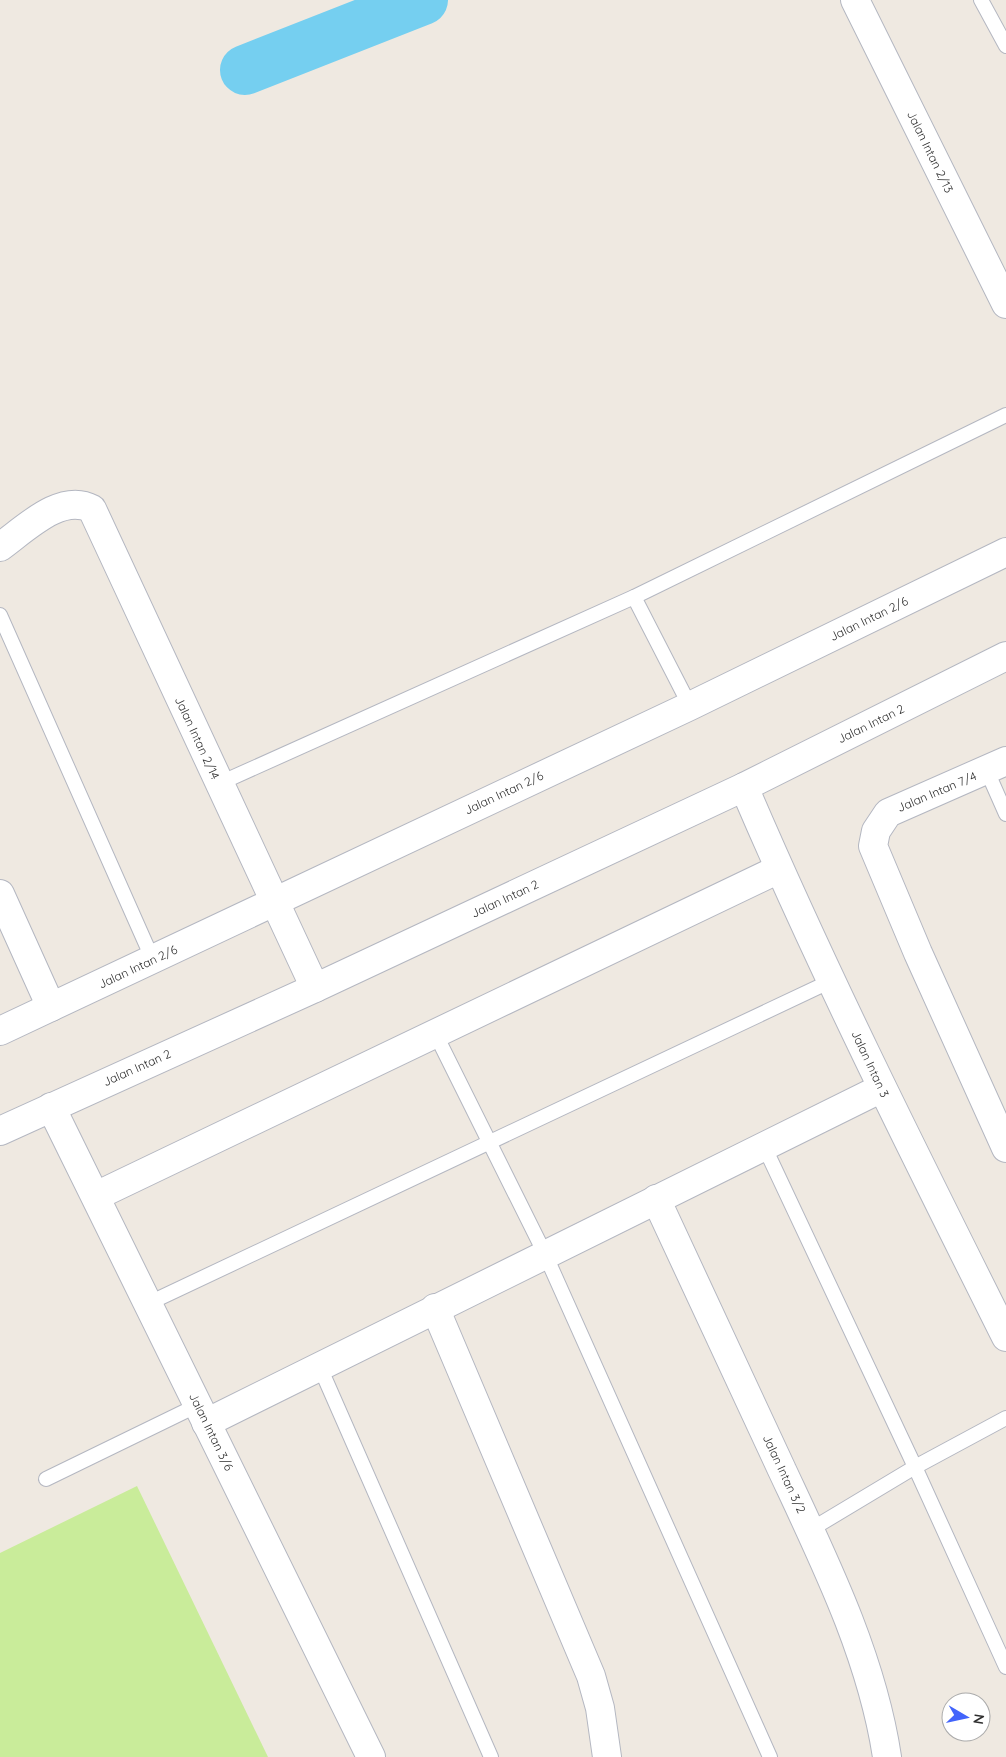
<svg xmlns="http://www.w3.org/2000/svg" width="1006" height="1757" font-family="Quicksand,sans-serif">
	<style>
		.pitch { fill: #c9ec9a }
		.lines { fill: none; stroke-linecap: round; stroke-linejoin: round }
		.river { stroke: #75cff0; stroke-width: 50 }
		.lane-casing { stroke: #b4b7c1; stroke-width: 16 }
		.street-casing { stroke: #b4b7c1; stroke-width: 30 }
		.secondary-casing { stroke: #b4b7c1; stroke-width: 30 }
		.lane { stroke: #fff; stroke-width: 14 }
		.street { stroke: #fff; stroke-width: 28 }
		.secondary { stroke: #fff; stroke-width: 28 }
		.labels { text-anchor: middle; stroke-width: 5; stroke-linejoin: round; paint-order: stroke }
		.street-label { font-size: 12px; fill: #2e2e2e; stroke: #fff }
	</style>
	<rect width="100%" height="100%" fill="#efe9e1"/>
	<polygon class="pitch" points="137,1486 268,1757 0,1757 0,1553"/>
	<g class="lines">
		<polyline class="river" points="245,70 423,0"/>
		<g class="lane-casing">
			<g id="lane">
				<polyline points="981,0 1006,46"/>
				<polyline points="634,597 690,706"/>
				<polyline points="0,615 153,960"/>
				<polyline points="987,771 1006,814"/>
				<polyline points="218,784 634,597 1006,415"/>
				<polyline points="435,1033 545,1254 770,1757"/>
				<polyline points="764,1146 915,1467 1006,1667"/>
				<polyline points="147,1304 831,981"/>
				<polyline points="319,1365 491,1757"/>
				<polyline points="46,1479 198,1405"/>
				<polyline points="810,1530 915,1467 1006,1418"/>
			</g>
		</g>
		<g class="street-casing">
			<g id="street">
				<polyline points="855,0 1006,304"/>
				<path d="M0,547C24,530 61,492 92,509L315,988"/>
				<polyline points="1006,761 888,813 876,831 873,846 918,953 1006,1148"/>
				<path d="M744,787C824,974 915,1155 1006,1337"/>
				<polyline points="0,894 51,1007"/>
				<polyline points="0,1031 690,706 1006,552"/>
				<polyline points="51,1107 371,1757"/>
				<polyline points="96,1196 779,869"/>
				<path d="M656,1199C698,1290 740,1380 782,1470C825,1562 872,1657 887,1757"/>
				<polyline points="435,1308 591,1676 600,1708 607,1757"/>
				<polyline points="206,1423 882,1088"/>
			</g>
		</g>
		<g class="secondary-casing">
			<polyline id="secondary" points="0,1131 315,988 744,787 1006,656"/>
		</g>
		<use href="#lane" class="lane"/>
		<use href="#street" class="street"/>
		<use href="#secondary" class="secondary"/>
	</g>
	<g class="labels">
		<g class="street-label">
			<text transform="translate(930 152) rotate(64)" y="4">Jalan Intan 2/13</text>
			<text transform="translate(869 619) rotate(-26)" y="4">Jalan Intan 2/6</text>
			<text transform="translate(871 724) rotate(-26)" y="4">Jalan Intan 2</text>
			<text transform="translate(197 738) rotate(65)" y="4">Jalan Intan 2/14</text>
			<text transform="translate(937 792) rotate(-23)" y="4">Jalan Intan 7/4</text>
			<text transform="translate(504 793) rotate(-25)" y="4">Jalan Intan 2/6</text>
			<text transform="translate(505 899) rotate(-25)" y="4">Jalan Intan 2</text>
			<text transform="translate(138 967) rotate(-25)" y="4">Jalan Intan 2/6</text>
			<text transform="translate(870 1064) rotate(65)" y="4">Jalan Intan 3</text>
			<text transform="translate(137 1068) rotate(-24)" y="4">Jalan Intan 2</text>
			<text transform="translate(211 1432) rotate(64)" y="4">Jalan Intan 3/6</text>
			<text transform="translate(784 1474) rotate(65)" y="4">Jalan Intan 3/2</text>
		</g>
	</g>
	<g transform="translate(966 1717) rotate(99)"><circle r="24" fill="#ffffff" stroke="#ababab"/>
	<path d="M0-4L9 19L0 12L-9 19Z" fill="#4264fb"/>
	<text y="-8" font-size="14" font-weight="bold" text-anchor="middle" fill="#2e2e2e">N</text>
	</g>
</svg>
